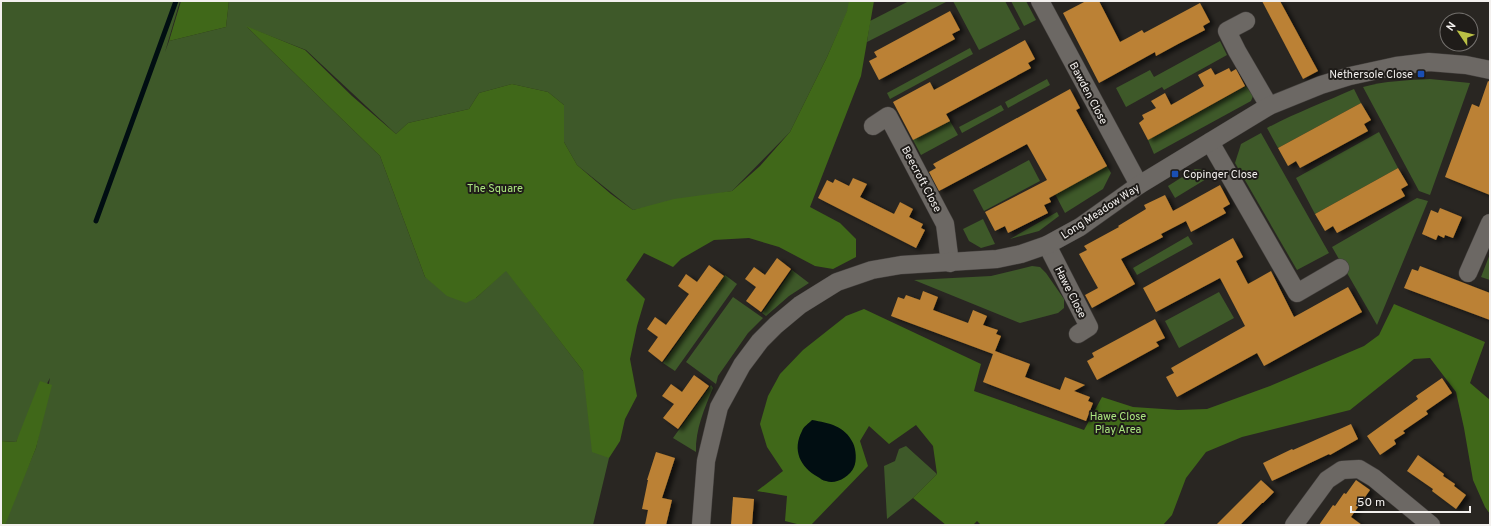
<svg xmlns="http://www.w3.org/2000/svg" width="1491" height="526" font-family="Overpass,sans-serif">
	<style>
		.green { fill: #3e5929 }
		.forest { fill: #406819 }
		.water { fill: #010e12 }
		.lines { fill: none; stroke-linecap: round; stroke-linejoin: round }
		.stream { stroke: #010e12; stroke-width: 5 }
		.building { fill: #bb8134; filter: url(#shadow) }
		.minor-casing { stroke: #44403e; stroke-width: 19 }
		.minor { stroke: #6c6864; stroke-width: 18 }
		.transit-dot { fill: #1a4fb4; stroke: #1f1c19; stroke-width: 1.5 }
		.labels { text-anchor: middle; stroke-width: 4; stroke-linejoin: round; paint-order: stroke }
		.poi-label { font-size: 11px; fill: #f3f0ee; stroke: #1f1c19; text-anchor: end }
		.street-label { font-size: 11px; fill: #f3f0ee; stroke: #1f1c19 }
		.park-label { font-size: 11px; fill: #abe67f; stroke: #1f1c19 }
	</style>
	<defs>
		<filter id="shadow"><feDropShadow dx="4.5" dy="2.5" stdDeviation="2" flood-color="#0009"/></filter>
	</defs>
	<rect width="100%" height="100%" fill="#292622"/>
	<g class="green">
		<polygon points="1,1 180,1 165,52 169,41 226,27 229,1 852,1 827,57 790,132 732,191 633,210 577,165 564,142 564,105 548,92 512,84 479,93 469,109 408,123 396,134 306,50 247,27 380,156 425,277 476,298 506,270 583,371 609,458 593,525 3,525 36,448 50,378 16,442 1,441"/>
		<polygon points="909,1 946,2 867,42 870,21"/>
		<polygon points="953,1 1005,1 1020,29 979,50"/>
		<polygon points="1011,1 1026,1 1036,20 1024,26"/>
		<polygon points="1220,41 1227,55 1164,90 1162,87 1126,107 1116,88 1150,70 1154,77"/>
		<polygon points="970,48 973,54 890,99 887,93"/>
		<polygon points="1047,79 1050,85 1008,108 1005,102"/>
		<path d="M1430,79L1470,83L1430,195L1419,191L1363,87C1385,81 1407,80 1430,79Z"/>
		<polygon points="1246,86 1253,96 1251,101 1154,154 1148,140"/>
		<path d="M1354,89L1361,103L1278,148L1267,128C1295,113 1325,102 1354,89Z"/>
		<polygon points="1001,105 1004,110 962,133 959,127"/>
		<polygon points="950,121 958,135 921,155 913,140"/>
		<polygon points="1379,132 1398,168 1315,214 1296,178"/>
		<polygon points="1261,133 1329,253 1297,270 1235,163 1241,144"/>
		<polygon points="1029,160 1040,181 984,211 973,190"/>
		<polygon points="1107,166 1111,173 1103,189 1065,213 1055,194"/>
		<polygon points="1195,169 1215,171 1216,173 1175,198 1168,186"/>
		<polygon points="1417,198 1428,201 1377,325 1332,247"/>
		<polygon points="1057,212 1059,216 1039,231 1010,239"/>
		<polygon points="983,219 995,244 981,248 969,241 963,229"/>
		<polygon points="1188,236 1193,244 1137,275 1133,268"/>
		<polygon points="1490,254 1490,280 1481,277"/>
		<polygon points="1032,266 1040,267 1046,273 1064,299 1064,308 1058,313 1020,323 914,280 991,276"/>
		<polygon points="792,270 809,283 789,296 766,316 762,313"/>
		<polygon points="725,275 737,284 675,371 663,363"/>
		<polygon points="1219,292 1234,318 1179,348 1165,321"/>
		<polygon points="733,297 763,318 748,333 718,376 716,384 686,362"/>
		<path d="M711,385L713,388C705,407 695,430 696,452L673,438Z"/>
		<polygon points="906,446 937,474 913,498 887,519 884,466 895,461 899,449"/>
	</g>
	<g class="forest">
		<polygon points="181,1 229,1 226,27 169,41"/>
		<polygon points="849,1 874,1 861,76 810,207 840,223 856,239 856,257 833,269 815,266 779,247 749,238 714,240 681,259 673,267 644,253 626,280 645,299 637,326 630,359 637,396 625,419 620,441 609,458 592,452 583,371 506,271 476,298 466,303 447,296 425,277 380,156 246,26 305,50 352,96 396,134 408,123 469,109 479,93 512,84 548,92 564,105 564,142 577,165 611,194 633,210 674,199 732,191 760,166 790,132 827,57 847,11"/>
		<polygon points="1394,304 1485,342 1470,383 1490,400 1490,514 1485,507 1473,480 1464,428 1456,392 1430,358 1414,359 1350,410 1242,437 1206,452 1186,478 1172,515 1163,525 981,525 977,521 973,525 946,525 913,498 937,474 933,446 916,425 889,444 869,426 860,441 868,466 811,525 801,525 785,521 787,496 757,491 783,471 767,447 760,424 768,396 780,374 803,350 846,316 864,309 981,364 974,391 1084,430 1102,397 1133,407 1178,410 1207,409 1270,386 1364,346 1379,335"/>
		<polygon points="40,381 52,385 36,448 5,525 1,525 1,441 16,442"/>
	</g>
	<path class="water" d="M812,420C829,423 845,426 853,443C856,449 857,461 854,467C850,477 835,485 826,481C823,481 820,478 818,477C800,467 792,450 802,431C803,427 809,423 812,420Z"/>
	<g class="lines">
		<polyline class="stream" points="96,221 176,1"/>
	</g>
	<g class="building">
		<polygon points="1086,1 1099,1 1120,42 1142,30 1144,33 1200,3 1210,22 1203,26 1205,30 1178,44 1156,56 1155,52 1099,83 1063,13"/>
		<polygon points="1262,1 1280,1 1318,71 1303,79"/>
		<polygon points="950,11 960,30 952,34 955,39 879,80 869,61 877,57 874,52"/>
		<polygon points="1025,40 1035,59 1028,63 1031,68 946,114 950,121 913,140 893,102 930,82 934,90"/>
		<polygon points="1211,68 1215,75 1229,68 1231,72 1236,69 1245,86 1148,140 1139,123 1144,119 1142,115 1156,108 1151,101 1165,93 1171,105 1204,86 1198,75"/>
		<polygon points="1488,81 1490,82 1490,195 1445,177 1472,104 1479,107"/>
		<polygon points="1070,89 1080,108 1076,110 1107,166 1049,198 1051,202 1044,205 1048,213 1008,233 1005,226 995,231 985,212 1047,180 1027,144 939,191 929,172 936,168 933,164"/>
		<polygon points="1361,103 1371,120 1364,124 1368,131 1300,168 1296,161 1288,166 1278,148"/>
		<polygon points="1398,168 1408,185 1401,189 1405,196 1337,233 1333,226 1325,231 1315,214"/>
		<polygon points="853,178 867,184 860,197 894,214 900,202 913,209 909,217 923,224 921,228 925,230 916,248 818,198 827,180 833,183 835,179 849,186"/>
		<polygon points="1220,185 1230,204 1223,208 1226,213 1191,232 1186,221 1161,234 1163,237 1121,259 1135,284 1092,308 1085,295 1098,288 1079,254 1087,250 1084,246 1119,227 1118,226 1146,209 1144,205 1165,195 1173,211"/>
		<polygon points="1440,208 1462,217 1453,238 1445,235 1444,238 1438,235 1436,240 1422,234 1431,210 1438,213"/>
		<polygon points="1233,238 1243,257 1236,261 1248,284 1271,271 1294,317 1348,287 1362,312 1264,366 1257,353 1177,397 1166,377 1174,373 1171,368 1245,326 1220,278 1156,312 1143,288"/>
		<polygon points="777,258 791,269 761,312 746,301 756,287 745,279 754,267 765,275"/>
		<polygon points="709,265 724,276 662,362 648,351 658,337 647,329 655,317 666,325 689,294 678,286 686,274 697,282"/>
		<polygon points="1420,266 1490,293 1490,320 1404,288 1412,269 1418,271"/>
		<polygon points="923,291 938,297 933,310 968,323 973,310 987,316 983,325 998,330 996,334 1001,336 995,351 1030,364 1025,377 1060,390 1065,377 1085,385 1074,391 1090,397 1088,401 1093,403 1086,421 983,382 993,354 891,316 898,297 904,299 906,295 920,300"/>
		<polygon points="1155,319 1165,338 1156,342 1159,346 1097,380 1087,361 1094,357 1092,353"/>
		<polygon points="694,375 709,386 678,429 663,418 674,404 662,396 671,384 682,392"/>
		<polygon points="1442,378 1452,393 1426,411 1428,414 1403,431 1405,433 1394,440 1396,444 1380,455 1367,436 1418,399 1416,396"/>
		<polygon points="1351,424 1358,439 1330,455 1329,454 1272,481 1263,463 1292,449 1293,450"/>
		<polygon points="656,452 675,458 662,498 672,500 666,525 645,525 648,510 642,509 648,480 647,480"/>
		<polygon points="1418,455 1444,474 1443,476 1455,484 1454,486 1466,495 1456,509 1432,491 1433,489 1407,471"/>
		<polygon points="1261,480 1274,492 1263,503 1262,503 1240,525 1216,525"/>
		<polygon points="1356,480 1370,490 1351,517 1362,525 1319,525 1333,505 1335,506 1344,493 1346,494"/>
		<polygon points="733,497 754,499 752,525 731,525"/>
	</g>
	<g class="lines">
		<g class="minor-casing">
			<g id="minor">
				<polyline points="1040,1 1139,185"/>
				<polyline points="1246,21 1227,31 1237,51 1269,106"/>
				<polyline points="873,126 888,116 945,224 950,263"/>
				<polyline points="1210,142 1297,293 1340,268"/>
				<polyline points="1047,245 1089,327 1078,334"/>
				<polyline points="1468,273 1490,223"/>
				<polyline points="701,525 706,461 719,407 742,365 760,341 776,325 800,305 837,282 872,270 901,265 997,259 1021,254 1047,245 1080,227 1139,185 1269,106 1321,85 1350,76 1396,66 1429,62 1466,65 1490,70"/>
				<polyline points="1294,525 1327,480 1342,470 1359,469 1374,478 1431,525"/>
			</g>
		</g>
		<use href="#minor" class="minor"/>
	</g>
	<g class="transit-dot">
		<rect x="1417" y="70" width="8" height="8" rx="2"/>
		<rect x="1171" y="170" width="8" height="8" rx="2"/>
	</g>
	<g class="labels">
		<g class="poi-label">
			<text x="1413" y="78">Nethersole Close</text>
			<text x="1183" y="178" text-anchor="start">Copinger Close</text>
		</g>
		<g class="street-label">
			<text transform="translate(1089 93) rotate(62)" y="4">Bawden Close</text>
			<text transform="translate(922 179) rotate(62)" y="4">Beecroft Close</text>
			<text transform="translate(1100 211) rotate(-33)" y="4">Long Meadow Way</text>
			<text transform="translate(1071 292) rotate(63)" y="4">Hawe Close</text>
		</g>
		<g class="park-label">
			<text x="495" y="192">The Square</text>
			<text x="1118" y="420">Hawe Close<tspan x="1118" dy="13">Play Area</tspan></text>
		</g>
	</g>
	<rect width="1491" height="526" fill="none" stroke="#f3f0ee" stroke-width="4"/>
	<g transform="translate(1459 32) rotate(305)"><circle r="19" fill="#1f1c19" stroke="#74716e"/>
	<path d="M0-3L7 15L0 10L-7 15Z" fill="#bac045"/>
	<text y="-6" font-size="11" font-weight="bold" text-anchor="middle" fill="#f3f0ee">N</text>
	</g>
	<path d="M1351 506v6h119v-6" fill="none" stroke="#f3f0ee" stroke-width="2"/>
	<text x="1357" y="506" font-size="12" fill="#f3f0ee" stroke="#1f1c19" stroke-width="3" paint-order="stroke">50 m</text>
</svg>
